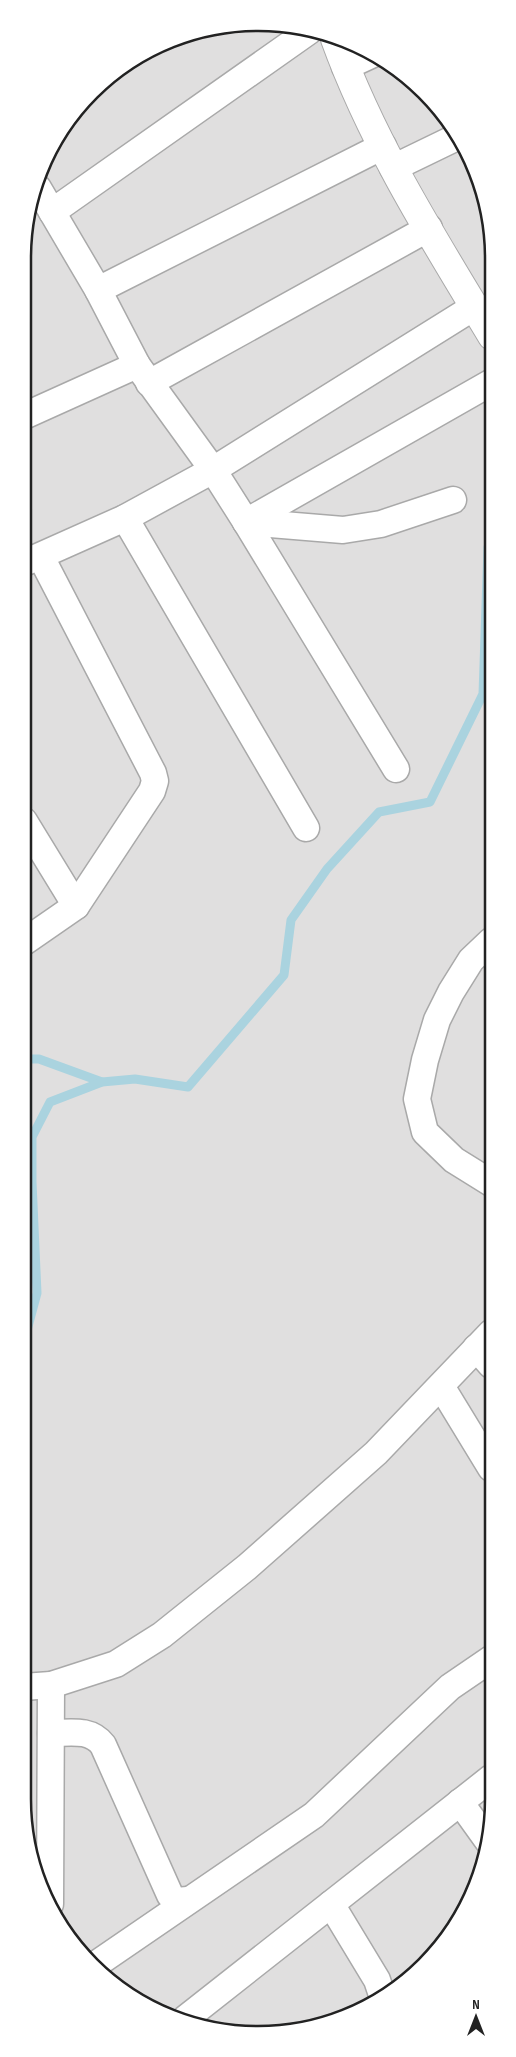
<svg xmlns="http://www.w3.org/2000/svg" width="516" height="2057" font-family="'Sofia Sans Condensed',sans-serif">
	<style>
		.residential { fill: #e0dfdf }
		.lines { fill: none; stroke-linecap: round; stroke-linejoin: round }
		.stream { stroke: #aad3df; stroke-width: 9 }
		.minor-casing { stroke: #a9a9a9; stroke-width: 29 }
		.tertiary-casing { stroke: #a9a9a9; stroke-width: 30 }
		.minor { stroke: #fff; stroke-width: 26 }
		.tertiary { stroke: #fff; stroke-width: 28 }
		.rim { fill: none; stroke: #222; stroke-width: 2.5 }
	</style>
	<rect width="100%" height="100%" fill="#f2efe9"/>
	<polygon class="residential" points="289,25 362,47 425,92 469,154 492,228 491,1830 462,1916 402,1986 319,2026 242,2034 154,2010 81,1954 40,1889 23,1799 25,227 54,140 115,71 197,30"/>
	<g class="lines">
		<g class="stream">
			<polyline points="23,1059 39,1059 102,1082"/>
			<polyline points="23,1345 37,1293 32,1182 32,1137 50,1102 102,1082 135,1079 188,1087 284,975 291,920 327,869 379,812 430,802 483,694 488,547 492,544"/>
		</g>
		<g class="minor-casing">
			<g id="minor">
				<polyline points="345,67 373,54"/>
				<polyline points="393,168 457,137"/>
				<polyline points="38,188 98,290 137,365 213,470 246,522 396,769"/>
				<polyline points="52,212 309,31"/>
				<polyline points="98,290 383,146"/>
				<polyline points="149,383 429,228"/>
				<polyline points="24,416 137,365"/>
				<polyline points="125,518 306,828"/>
				<polyline points="246,522 492,382"/>
				<polyline points="246,522 343,530 381,524 453,500"/>
				<polyline points="24,563 125,518 213,470 474,307"/>
				<polyline points="24,821 76,906"/>
				<polyline points="24,942 76,906 152,791 155,781 153,773 41,557"/>
				<polyline points="491,1183 454,1160 425,1132 417,1099 425,1060 437,1020 451,992 471,960 491,941"/>
				<polyline points="476,1348 491,1365"/>
				<polyline points="441,1386 491,1468"/>
				<polyline points="23,1687 51,1685 116,1664 162,1635 247,1567 376,1453 491,1333"/>
				<path d="M51,1733C70,1733 90,1728 103,1745L170,1895L175,1901L188,1900"/>
				<polyline points="460,1802 488,1841"/>
				<polyline points="50,1904 51,1685"/>
				<polyline points="331,1904 377,1980 382,1995"/>
				<polyline points="95,1965 314,1815 450,1687 491,1659"/>
				<polyline points="185,2019 491,1778"/>
			</g>
		</g>
		<g class="tertiary-casing">
			<path id="tertiary" d="M335,39C373,144 434,240 492,336"/>
		</g>
		<use href="#minor" class="minor"/>
		<use href="#tertiary" class="tertiary"/>
	</g>
	<path d="M0 0H516V2057H0ZM258 31H258A227 227 0 0 1 485 258V1799A227 227 0 0 1 258 2026H258A227 227 0 0 1 31 1799V258A227 227 0 0 1 258 31Z" fill="#fff" fill-rule="evenodd"/>
	<path class="rim" d="M258 31H258A227 227 0 0 1 485 258V1799A227 227 0 0 1 258 2026H258A227 227 0 0 1 31 1799V258A227 227 0 0 1 258 31Z"/>
	<g transform="translate(476 2017)" stroke="#ffffff" stroke-width="4" paint-order="stroke">
	<path d="M0-4L9 19L0 12L-9 19Z" fill="#222222"/>
	<text y="-8" font-size="14" font-weight="bold" text-anchor="middle" fill="#222222">N</text>
	</g>
</svg>
